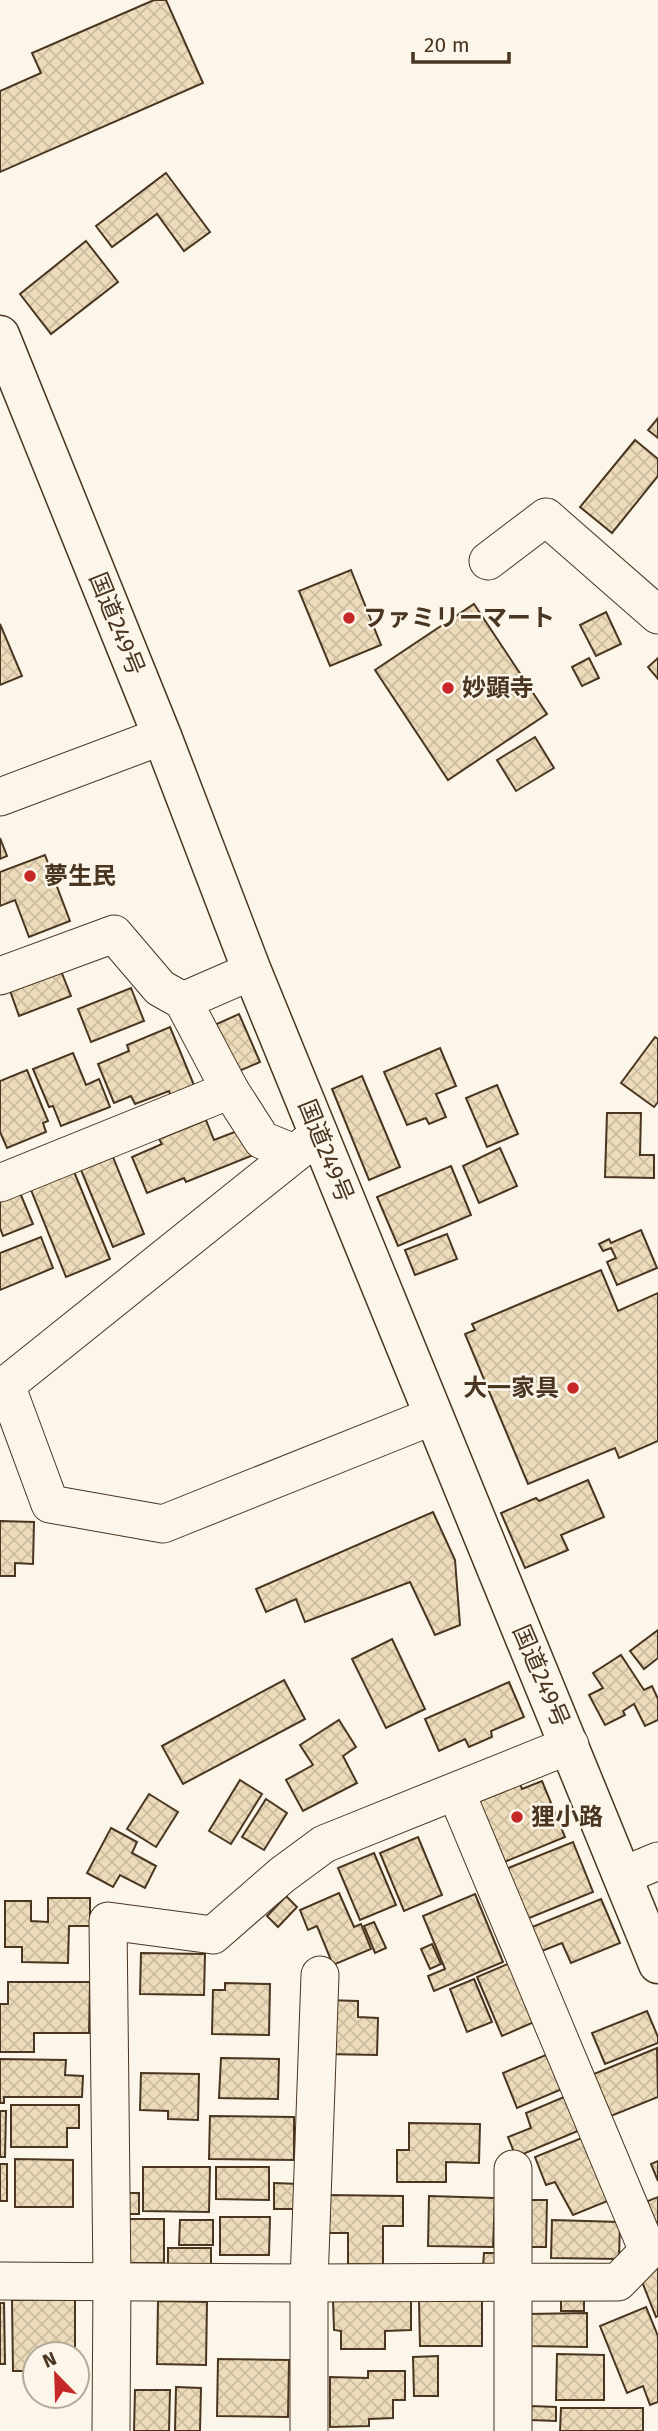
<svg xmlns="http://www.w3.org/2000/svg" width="658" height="2431" font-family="'Fira Sans','Noto Sans JP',sans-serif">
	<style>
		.building { fill: url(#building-cross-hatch); stroke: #4a3520; stroke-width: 2 }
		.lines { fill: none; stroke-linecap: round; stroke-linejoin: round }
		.minor-casing { stroke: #4a3520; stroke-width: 39 }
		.highway-casing { stroke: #4a3520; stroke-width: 41 }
		.minor { stroke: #fbf6e9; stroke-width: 37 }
		.highway { stroke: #fbf6e9; stroke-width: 38 }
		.poi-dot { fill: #c62828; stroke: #fbf6e9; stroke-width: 2.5 }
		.labels { text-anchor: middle; stroke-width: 5; stroke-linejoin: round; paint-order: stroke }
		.poi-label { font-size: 24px; font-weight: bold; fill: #4a3520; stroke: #fbf6e9; text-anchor: start }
		.street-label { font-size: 24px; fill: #4a3520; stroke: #fbf6e9 }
	</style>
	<defs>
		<pattern id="building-cross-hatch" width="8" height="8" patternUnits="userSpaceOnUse" patternTransform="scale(1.75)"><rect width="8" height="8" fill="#ecdcbc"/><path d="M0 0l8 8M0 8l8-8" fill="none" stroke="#ccbda1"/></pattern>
	</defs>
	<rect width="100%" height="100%" fill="#fbf6e9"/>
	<g class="building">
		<polygon points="154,0 166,0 203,83 0,172 0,91 41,73 32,53"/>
		<polygon points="166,173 210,232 184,251 157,214 112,247 96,226"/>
		<polygon points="86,241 118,282 51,334 20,294"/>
		<polygon points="658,418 658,438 648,430"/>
		<polygon points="635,440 658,459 658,476 612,533 580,507"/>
		<polygon points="351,570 381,645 330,666 299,591"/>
		<polygon points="474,604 547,714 448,780 375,670"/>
		<polygon points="606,612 621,644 596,656 580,625"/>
		<polygon points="0,624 22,676 0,685"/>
		<polygon points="589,658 599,678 582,686 572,667"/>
		<polygon points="658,658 658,679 648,667"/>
		<polygon points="535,737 554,768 516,791 497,760"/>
		<polygon points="0,838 7,856 0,859"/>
		<polygon points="45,855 70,921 29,937 15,900 0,906 0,872"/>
		<polygon points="59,966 71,996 19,1016 8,985"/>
		<polygon points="131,988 144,1021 91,1042 78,1009"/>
		<polygon points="239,1014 260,1062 232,1074 208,1028"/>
		<polygon points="170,1027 196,1090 172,1099 169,1091 135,1104 131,1096 114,1103 98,1064 129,1051 127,1045"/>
		<polygon points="655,1037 658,1039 658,1102 654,1107 621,1083"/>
		<polygon points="440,1048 456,1086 436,1094 446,1117 429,1124 426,1118 407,1125 384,1072"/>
		<polygon points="73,1053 86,1085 99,1079 110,1107 61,1126 53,1106 49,1107 33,1069"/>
		<polygon points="27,1070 48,1121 43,1123 46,1132 7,1148 0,1132 0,1081"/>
		<polygon points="362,1076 400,1167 369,1180 332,1089"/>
		<polygon points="497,1085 518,1134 487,1147 466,1098"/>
		<polygon points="607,1113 641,1113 640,1155 654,1155 654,1178 605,1177"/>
		<polygon points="206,1120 214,1140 245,1128 256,1154 186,1182 184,1178 147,1193 132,1157 162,1144 159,1139"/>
		<polygon points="500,1148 517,1186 479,1203 463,1166"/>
		<polygon points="113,1157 144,1234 113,1247 81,1170"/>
		<polygon points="70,1162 110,1259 66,1277 27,1180"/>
		<polygon points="451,1166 471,1215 398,1246 377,1197"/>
		<polygon points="18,1188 33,1224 3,1236 0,1228 0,1195"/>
		<polygon points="641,1230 657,1268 617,1285 607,1262 616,1258 611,1248 603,1251 599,1244 609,1239 611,1243"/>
		<polygon points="447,1234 457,1259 415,1275 405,1250"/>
		<polygon points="41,1237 53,1268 0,1290 0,1253"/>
		<polygon points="601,1270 618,1311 658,1293 658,1441 619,1458 615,1448 528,1484 465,1334 475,1330 472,1324"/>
		<polygon points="588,1480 604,1517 561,1535 568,1550 525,1568 501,1513 536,1498 539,1501"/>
		<polygon points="433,1512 455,1560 460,1625 435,1635 410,1582 305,1622 296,1599 266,1612 256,1589"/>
		<polygon points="0,1521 34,1522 33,1564 15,1563 15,1576 0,1576"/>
		<polygon points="658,1630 658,1658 644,1669 630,1651"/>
		<polygon points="392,1639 425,1709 386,1728 352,1659"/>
		<polygon points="621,1655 644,1690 652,1686 658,1699 658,1720 645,1726 634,1704 623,1711 625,1715 605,1725 589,1695 603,1688 593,1673"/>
		<polygon points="284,1680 305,1719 183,1784 162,1746"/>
		<polygon points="509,1682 524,1717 491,1731 492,1737 469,1747 465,1739 439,1751 425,1719"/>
		<polygon points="339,1720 356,1747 343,1756 357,1783 303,1811 286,1780 313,1765 300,1745"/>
		<polygon points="518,1778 522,1789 542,1781 565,1837 497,1865 470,1798"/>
		<polygon points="240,1780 262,1794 231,1844 209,1831"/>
		<polygon points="149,1794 178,1812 156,1847 127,1829"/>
		<polygon points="266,1799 287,1813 264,1850 242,1837"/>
		<polygon points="111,1828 137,1842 132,1853 156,1866 145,1888 120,1875 113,1887 87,1873"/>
		<polygon points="418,1837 442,1895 404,1911 380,1853"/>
		<polygon points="573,1842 593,1892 522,1921 501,1871"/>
		<polygon points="374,1853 396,1905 360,1920 338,1868"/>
		<polygon points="339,1893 354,1927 361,1924 371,1949 333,1965 317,1926 308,1930 300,1910"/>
		<polygon points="475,1894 503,1962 434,1991 428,1976 445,1969 423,1916"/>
		<polygon points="286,1896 297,1907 278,1927 267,1916"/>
		<polygon points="48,1898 90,1898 90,1926 69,1926 68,1963 22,1962 22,1947 5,1947 5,1901 31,1901 31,1921 48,1922"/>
		<polygon points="601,1899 620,1943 571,1963 562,1943 542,1951 532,1927"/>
		<polygon points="374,1922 386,1948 375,1953 364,1926"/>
		<polygon points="432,1944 441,1964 430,1969 421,1949"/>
		<polygon points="141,1953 205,1954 204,1995 140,1994"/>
		<polygon points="517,1960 541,2019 502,2036 477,1977"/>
		<polygon points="474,1979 492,2022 467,2032 450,1989"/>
		<polygon points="8,1982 90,1982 89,2033 34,2033 34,2052 0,2052 0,2004 8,2004"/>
		<polygon points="225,1983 270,1984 269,2035 212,2034 213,1990 225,1990"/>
		<polygon points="325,2000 358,2001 358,2017 378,2018 377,2055 324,2054"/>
		<polygon points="647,2011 658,2037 658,2043 605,2064 592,2033"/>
		<polygon points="657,2048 658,2097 606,2118 589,2076"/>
		<polygon points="553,2052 567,2087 517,2108 503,2073"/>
		<polygon points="221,2058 279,2059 278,2099 219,2098"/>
		<polygon points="0,2059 66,2060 65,2075 83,2076 82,2097 4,2097 4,2103 0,2103"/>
		<polygon points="141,2073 199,2074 198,2120 168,2119 168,2111 140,2110"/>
		<polygon points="571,2094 585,2128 516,2157 508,2137 531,2128 526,2113"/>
		<polygon points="11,2105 79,2105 79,2128 67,2128 67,2147 11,2147"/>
		<polygon points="0,2111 6,2111 5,2157 0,2157"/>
		<polygon points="210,2116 294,2117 294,2160 209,2159"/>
		<polygon points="409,2123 480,2124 479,2163 446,2162 446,2182 397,2182 397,2150 409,2150"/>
		<polygon points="589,2135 615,2198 573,2215 555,2182 546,2185 535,2157"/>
		<polygon points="15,2159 73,2160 73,2207 15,2207"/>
		<polygon points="658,2161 658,2181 651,2164"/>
		<rect x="0" y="2164" width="7" height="37"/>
		<polygon points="143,2167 210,2167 209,2212 143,2211"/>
		<polygon points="216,2167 269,2167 269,2200 216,2199"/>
		<polygon points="274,2183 299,2184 298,2209 274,2209"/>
		<polygon points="126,2193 139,2193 139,2214 125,2214"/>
		<polygon points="328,2195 403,2196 403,2226 383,2226 383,2265 348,2264 348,2233 327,2233"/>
		<polygon points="429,2196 495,2198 493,2247 428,2246"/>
		<polygon points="658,2197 658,2225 654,2227 643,2203"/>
		<polygon points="526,2200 547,2200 546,2247 525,2247"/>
		<polygon points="220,2217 270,2217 269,2255 220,2255"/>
		<rect x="126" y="2219" width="38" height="44"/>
		<polygon points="180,2220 213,2220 213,2245 179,2245"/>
		<polygon points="552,2220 620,2222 619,2259 551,2258"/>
		<rect x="168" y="2248" width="43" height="19"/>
		<polygon points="484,2253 495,2253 495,2265 483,2266"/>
		<polygon points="658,2261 658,2316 656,2317 637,2269"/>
		<polygon points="75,2299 75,2350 45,2350 45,2354 35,2354 35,2371 13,2371 12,2300"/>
		<rect x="561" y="2299" width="23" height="12"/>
		<polygon points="333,2300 411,2300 411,2330 385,2331 385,2349 341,2349 341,2331 334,2330"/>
		<polygon points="419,2300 482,2300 482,2346 420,2346"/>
		<polygon points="158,2301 207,2302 206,2365 157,2364"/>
		<polygon points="0,2303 4,2303 5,2364 0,2364"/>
		<polygon points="646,2307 658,2336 658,2402 650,2405 643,2386 627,2393 600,2326"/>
		<polygon points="587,2313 587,2347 527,2346 527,2314"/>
		<polygon points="557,2354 604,2355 604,2400 556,2400"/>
		<polygon points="438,2356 438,2396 414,2396 413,2357"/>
		<polygon points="218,2359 289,2360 288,2417 217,2416"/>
		<polygon points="368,2371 405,2371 405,2400 393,2400 393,2418 369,2419 369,2426 330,2427 330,2377 368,2378"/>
		<polygon points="176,2387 201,2388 200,2431 175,2431"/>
		<polygon points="135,2390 170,2390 169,2431 134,2431"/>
		<polygon points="531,2406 556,2407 556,2421 531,2420"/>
		<polygon points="561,2408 643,2408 643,2431 560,2431"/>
	</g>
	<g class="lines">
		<g class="minor-casing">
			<g id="minor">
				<polyline points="488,561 546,517 658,615"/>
				<polyline points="0,797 162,736"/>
				<polyline points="0,976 114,934 160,988 183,1001 230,1090 0,1183"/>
				<polyline points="183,1001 252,971"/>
				<polyline points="230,1090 262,1140 294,1153"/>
				<polyline points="319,1134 6,1385 50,1504 163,1524 433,1416"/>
				<polyline points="456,1792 648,2251"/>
				<polyline points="622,1876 658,1861"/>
				<polyline points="513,2169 513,2431"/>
				<polyline points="0,2281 309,2283 618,2282 648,2251 658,2247"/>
				<polyline points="111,2431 112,2280 108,1921 213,1935 282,1875 324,1844 570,1745"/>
				<polyline points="309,2431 309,2283 320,1975"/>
			</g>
		</g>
		<g class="highway-casing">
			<polyline id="highway" points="0,335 162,736 252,971 658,1964"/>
		</g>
		<use href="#minor" class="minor"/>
		<use href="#highway" class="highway"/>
	</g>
	<g class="poi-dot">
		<circle cx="349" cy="618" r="7"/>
		<circle cx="448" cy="688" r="7"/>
		<circle cx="30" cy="876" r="7"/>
		<circle cx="573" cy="1388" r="7"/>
		<circle cx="517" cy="1817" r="7"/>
	</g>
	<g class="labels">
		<g class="poi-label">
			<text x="363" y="626">ファミリーマート</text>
			<text x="462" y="696">妙顕寺</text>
			<text x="44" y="884">夢生民</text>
			<text x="559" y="1396" text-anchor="end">大一家具</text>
			<text x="531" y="1825">狸小路</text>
		</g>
		<g class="street-label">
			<text transform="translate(117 624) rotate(68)" y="8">国道249号</text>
			<text transform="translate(326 1151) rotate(68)" y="8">国道249号</text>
			<text transform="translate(541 1676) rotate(67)" y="8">国道249号</text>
		</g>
	</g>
	<g transform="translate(56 2375) rotate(337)"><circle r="33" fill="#fbf6e9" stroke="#b4a999" stroke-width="2"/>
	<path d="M0-5L12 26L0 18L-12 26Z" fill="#c62828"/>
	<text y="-10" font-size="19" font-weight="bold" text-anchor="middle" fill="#4a3520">N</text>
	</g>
	<path d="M413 52v10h96v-10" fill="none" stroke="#4a3520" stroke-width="3.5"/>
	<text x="424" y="52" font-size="21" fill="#4a3520" stroke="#fbf6e9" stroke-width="5" paint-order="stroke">20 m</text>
</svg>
